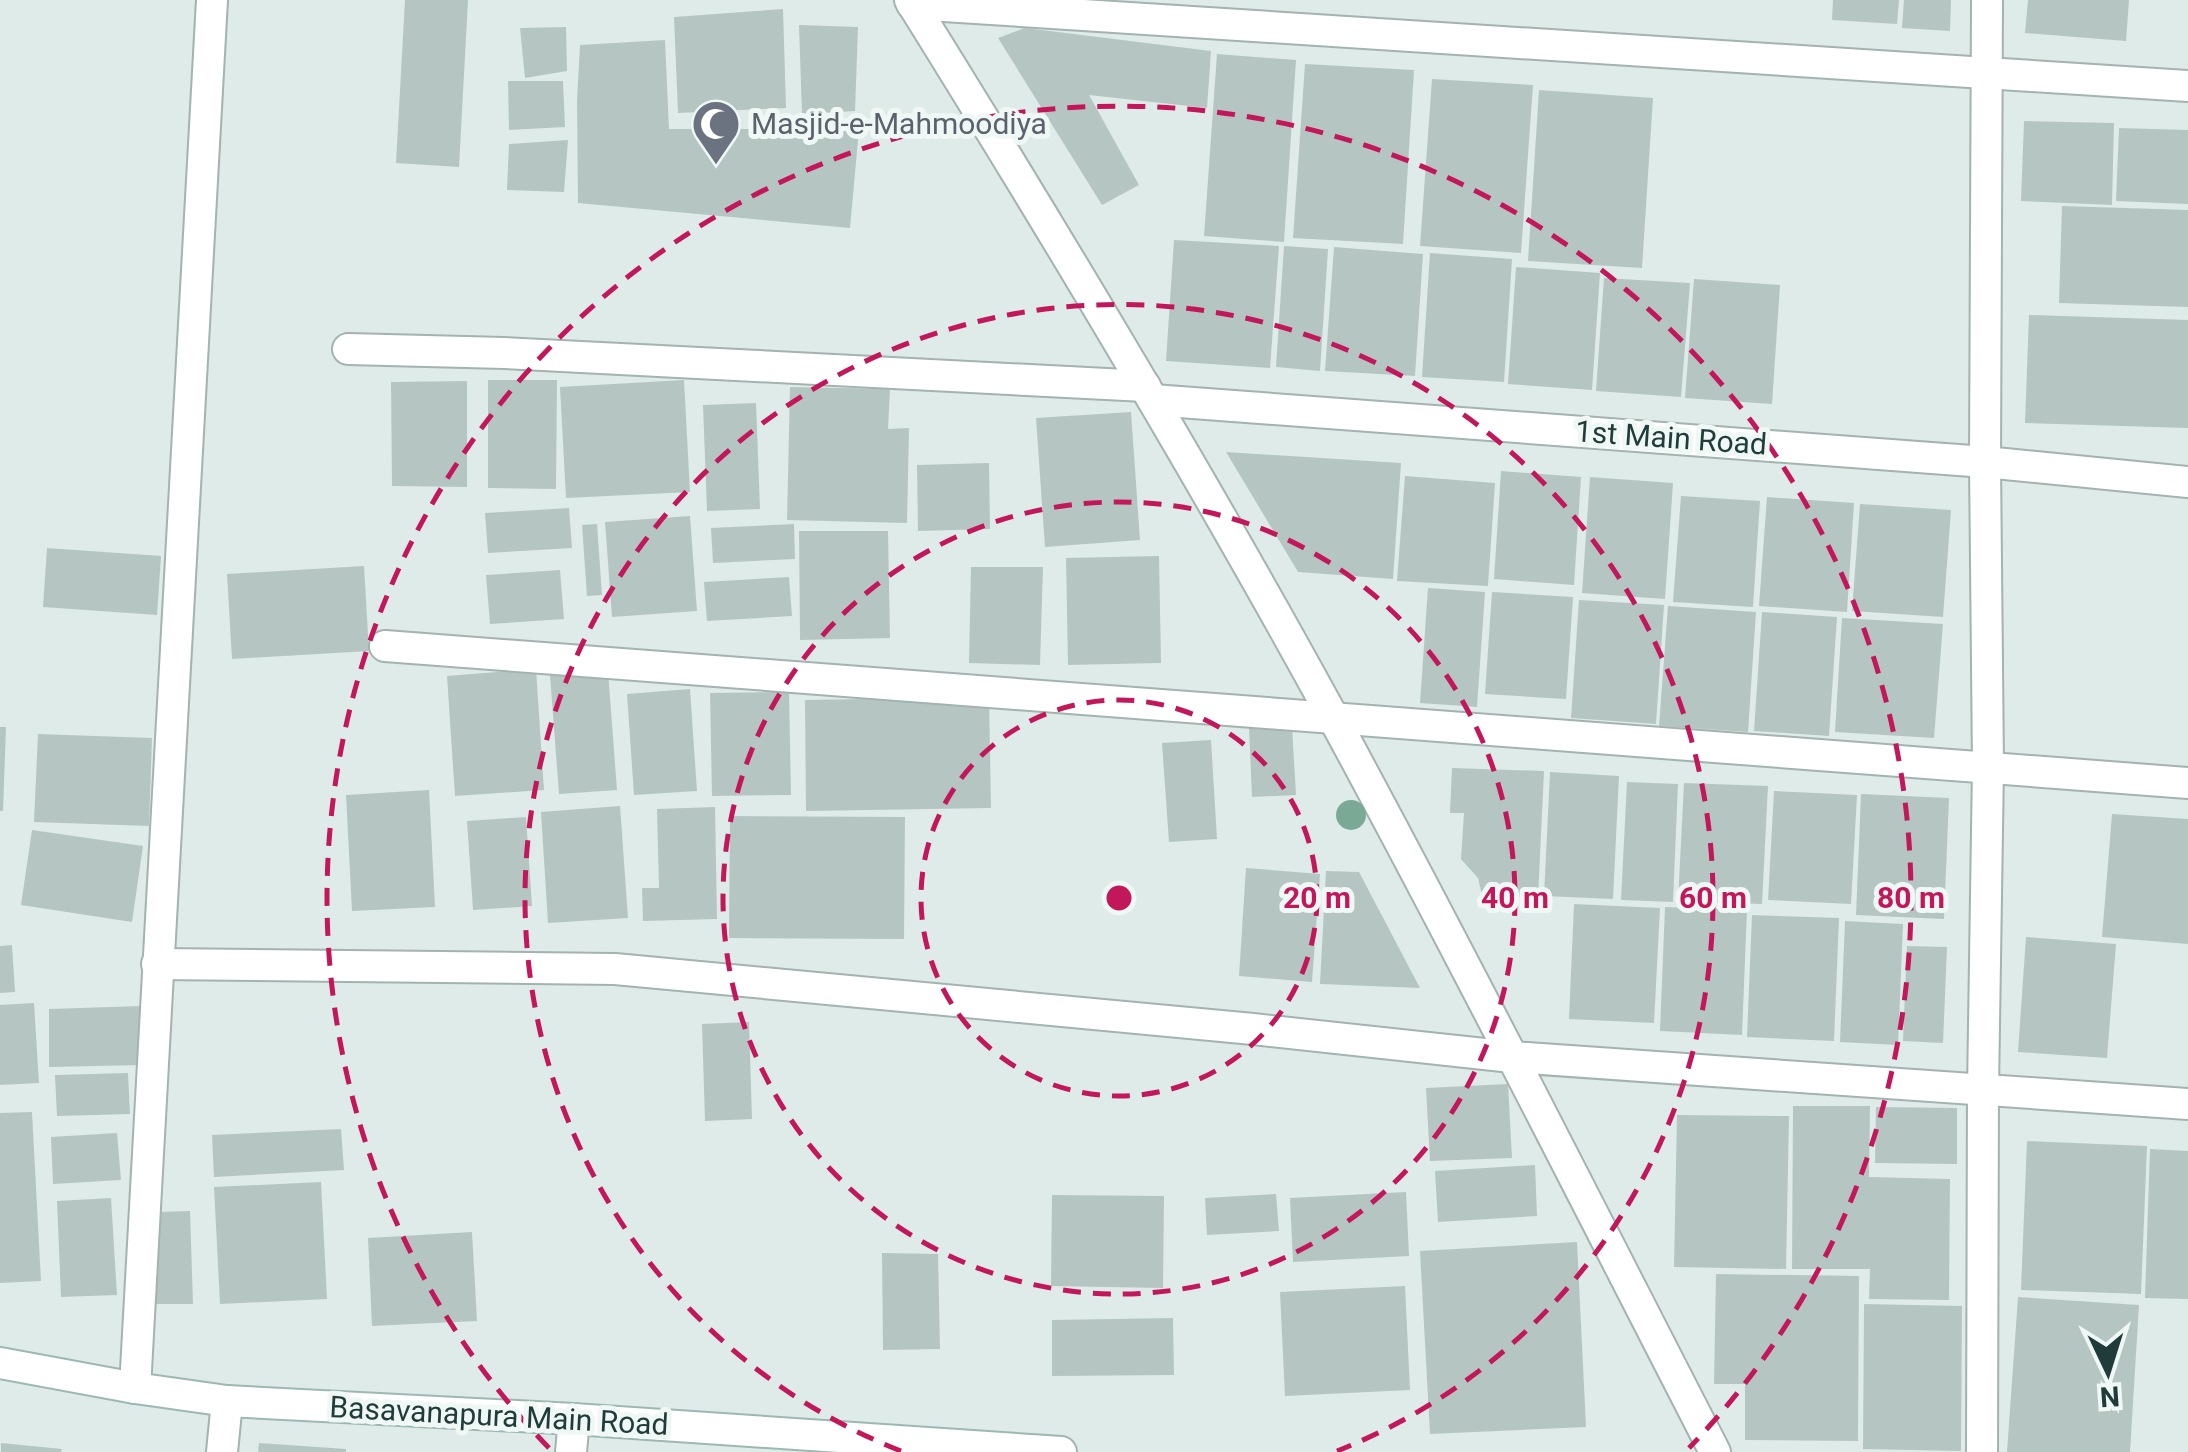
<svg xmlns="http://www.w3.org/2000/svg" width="2188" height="1452" font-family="Roboto,sans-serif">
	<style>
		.building { fill: #b5c6c2 }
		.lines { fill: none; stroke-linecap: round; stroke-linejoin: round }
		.street-casing { stroke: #a2b3b0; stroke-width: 34 }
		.secondary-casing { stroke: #9db8b3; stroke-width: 34 }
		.street { stroke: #fff; stroke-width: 30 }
		.secondary { stroke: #fff; stroke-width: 30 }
		.tree { fill: #7aaa96 }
		.ring { fill: none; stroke: #c2185b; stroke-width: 5; stroke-dasharray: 18 12 }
		.labels { text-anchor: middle; stroke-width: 10; stroke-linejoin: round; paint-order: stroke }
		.worship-label { font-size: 30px; fill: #5b616d; stroke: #f0f8f5; text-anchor: start }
		.street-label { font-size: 30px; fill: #1f3c3a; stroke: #f0f8f5 }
		.centre { fill: #c2185b; stroke: #f0f8f5; stroke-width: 5 }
		.ring-label { font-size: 30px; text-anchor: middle; font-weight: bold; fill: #c2185b; stroke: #f0f8f5; stroke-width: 10; stroke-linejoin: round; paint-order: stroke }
	</style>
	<rect width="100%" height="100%" fill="#dfebe8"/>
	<g class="building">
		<polygon points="405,0 468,0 459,167 396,163"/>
		<polygon points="1833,0 1899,0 1897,24 1832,20"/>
		<polygon points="1904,0 1951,0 1950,31 1902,28"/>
		<polygon points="2028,0 2129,0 2126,41 2025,33"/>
		<polygon points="783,9 786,108 678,113 674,17"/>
		<polygon points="799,25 858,27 855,111 802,114"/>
		<polygon points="566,27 567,71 525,78 520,28"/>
		<polygon points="1025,28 1211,51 1207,108 1089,95 1139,185 1102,205 998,38"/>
		<polygon points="665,40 669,129 859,129 850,228 578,203 577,101 580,45"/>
		<polygon points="1217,54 1296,60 1284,242 1204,236"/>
		<polygon points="1305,64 1414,70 1403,244 1293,238"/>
		<polygon points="1432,79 1533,85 1521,253 1420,246"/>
		<polygon points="508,81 563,81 565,127 509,130"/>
		<polygon points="1539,90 1653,98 1642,268 1528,261"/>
		<polygon points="2024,121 2114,123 2112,205 2021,201"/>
		<polygon points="2119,128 2188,130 2188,204 2116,201"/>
		<polygon points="568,140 564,192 507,190 509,144"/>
		<polygon points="2062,206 2188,210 2188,307 2059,303"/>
		<polygon points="1174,240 1279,246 1270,368 1166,361"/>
		<polygon points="1284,246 1328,249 1320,371 1276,367"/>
		<polygon points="1334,247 1423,254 1415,376 1325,371"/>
		<polygon points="1430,253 1512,259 1504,382 1422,377"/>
		<polygon points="1516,267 1600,273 1592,390 1508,384"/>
		<polygon points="1604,278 1690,283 1681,397 1596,391"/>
		<polygon points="1694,279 1780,285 1772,404 1685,398"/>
		<polygon points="2029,315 2188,320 2188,428 2025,423"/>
		<polygon points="488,380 557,380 556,489 488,488"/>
		<polygon points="684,380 690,492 566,498 560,387"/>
		<polygon points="467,381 467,487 392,486 391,382"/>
		<polygon points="790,387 890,389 888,429 909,428 907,523 787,520"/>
		<polygon points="756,403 760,509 707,511 703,405"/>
		<polygon points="1131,412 1140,540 1045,547 1036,418"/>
		<polygon points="1226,452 1401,463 1393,579 1298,572"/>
		<polygon points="989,463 990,529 918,531 917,465"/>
		<polygon points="1501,471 1581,477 1574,585 1494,579"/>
		<polygon points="1405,476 1495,483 1488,586 1397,581"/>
		<polygon points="1590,477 1673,483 1665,599 1582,593"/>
		<polygon points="1681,496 1760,501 1753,607 1673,602"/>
		<polygon points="1767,497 1854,503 1847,612 1759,606"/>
		<polygon points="1860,504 1951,510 1943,617 1852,611"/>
		<polygon points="569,508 572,548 488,553 485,513"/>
		<polygon points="690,516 697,611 612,617 605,522"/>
		<polygon points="597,524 602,595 587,596 582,525"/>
		<polygon points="794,524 795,559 713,563 711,528"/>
		<polygon points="799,531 888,531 890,638 800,640"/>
		<polygon points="47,548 161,556 157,615 43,607"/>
		<polygon points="1159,556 1161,663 1068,665 1066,558"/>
		<polygon points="364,566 369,651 232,659 227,574"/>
		<polygon points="971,567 1043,567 1040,665 969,663"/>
		<polygon points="560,570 564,619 490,624 486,575"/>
		<polygon points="789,577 792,616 707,621 704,582"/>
		<polygon points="1428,588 1485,592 1477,707 1420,703"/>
		<polygon points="1492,592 1573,597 1566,699 1485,694"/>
		<polygon points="1579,600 1664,605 1656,724 1571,718"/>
		<polygon points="1668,606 1756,612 1748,732 1659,726"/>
		<polygon points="1762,612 1837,617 1829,736 1754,731"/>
		<polygon points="1842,618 1943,624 1934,738 1835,732"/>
		<polygon points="536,669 544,790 455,796 447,676"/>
		<polygon points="608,671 617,790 559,794 550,675"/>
		<polygon points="690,689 697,791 634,795 627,694"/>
		<polygon points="789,692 791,795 712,796 710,693"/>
		<polygon points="989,697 991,808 806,811 805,700"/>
		<polygon points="1292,726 1296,795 1252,797 1249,728"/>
		<polygon points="0,727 6,727 3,811 0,811"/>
		<polygon points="38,734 152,738 149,826 34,822"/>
		<polygon points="1211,740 1217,839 1169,842 1162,743"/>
		<polygon points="1452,768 1544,771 1538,898 1482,895 1478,878 1461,859 1464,813 1450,813"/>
		<polygon points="1550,772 1619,776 1613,899 1544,896"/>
		<polygon points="1627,782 1678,784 1673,902 1621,900"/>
		<polygon points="1684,783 1768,786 1762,904 1678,901"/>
		<polygon points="429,790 435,907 352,911 346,795"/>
		<polygon points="1774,791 1857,795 1851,904 1768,900"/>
		<polygon points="1861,794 1949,798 1944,919 1856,915"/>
		<polygon points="620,806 628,918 548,923 541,812"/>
		<polygon points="715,807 717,919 643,921 642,888 659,888 657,809"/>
		<polygon points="2112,814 2188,819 2188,944 2102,937"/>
		<polygon points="730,816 905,817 904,939 729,938"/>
		<polygon points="526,817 532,906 473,910 467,821"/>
		<polygon points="32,830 143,846 132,922 21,905"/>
		<polygon points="1246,868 1320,874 1312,982 1239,976"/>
		<polygon points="1326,871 1359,872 1420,988 1320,984"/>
		<polygon points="1574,904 1660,908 1654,1023 1569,1019"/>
		<polygon points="1665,907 1747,910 1742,1035 1660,1031"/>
		<polygon points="1752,915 1839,918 1834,1041 1747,1037"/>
		<polygon points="1845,921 1903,924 1898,1045 1840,1042"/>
		<polygon points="2026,937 2116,944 2107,1058 2018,1052"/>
		<polygon points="12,945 15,992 0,993 0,946"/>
		<polygon points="1907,946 1947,947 1943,1043 1903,1041"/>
		<polygon points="34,1003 39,1083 0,1085 0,1005"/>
		<polygon points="142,1006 143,1065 49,1067 49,1009"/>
		<polygon points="749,1022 752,1119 705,1121 702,1024"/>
		<polygon points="128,1073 130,1114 57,1116 55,1075"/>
		<polygon points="1508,1084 1512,1158 1430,1161 1426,1088"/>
		<polygon points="1793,1106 1870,1106 1869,1177 1950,1179 1949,1300 1869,1299 1870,1269 1792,1269"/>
		<polygon points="1876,1107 1957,1108 1957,1164 1875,1163"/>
		<polygon points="32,1112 41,1281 0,1283 0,1113"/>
		<polygon points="1677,1115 1789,1116 1786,1269 1674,1267"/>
		<polygon points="341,1129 344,1170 214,1177 212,1135"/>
		<polygon points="117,1133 121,1180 53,1184 51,1137"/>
		<polygon points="2027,1141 2147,1146 2141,1294 2021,1290"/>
		<polygon points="2150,1149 2188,1151 2188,1299 2145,1298"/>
		<polygon points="1535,1165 1537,1216 1438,1222 1435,1171"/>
		<polygon points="321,1182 327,1299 220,1304 214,1187"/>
		<polygon points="1406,1192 1409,1256 1293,1262 1290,1198"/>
		<polygon points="1276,1194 1279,1231 1207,1235 1205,1198"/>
		<polygon points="1052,1195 1164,1196 1163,1288 1051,1286"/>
		<polygon points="111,1198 117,1295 61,1297 57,1201"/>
		<polygon points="190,1211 193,1304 153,1304 155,1212"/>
		<polygon points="472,1232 477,1321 372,1326 368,1238"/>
		<polygon points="1577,1242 1586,1427 1430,1434 1420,1251"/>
		<polygon points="882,1253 938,1254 940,1349 883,1350"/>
		<polygon points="1716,1274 1859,1276 1858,1441 1745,1440 1745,1384 1714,1384"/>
		<polygon points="1405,1286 1410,1390 1285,1396 1280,1292"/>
		<polygon points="2018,1297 2139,1305 2130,1452 2007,1452"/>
		<polygon points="1864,1304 1962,1306 1961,1451 1863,1449"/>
		<polygon points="1173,1318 1174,1375 1052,1376 1052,1320"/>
		<polygon points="1,1443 62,1449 61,1452 1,1452"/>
		<polygon points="259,1443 346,1449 346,1452 258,1452"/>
	</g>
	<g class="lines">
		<g class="street-casing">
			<g id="street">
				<path d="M910,0C1057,236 1201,475 1334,719C1465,961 1589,1207 1715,1452"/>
				<polyline points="912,4 2188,86"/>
				<polyline points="348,349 504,353 1145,386"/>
				<polyline points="1153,400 1985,462 2188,482"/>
				<polyline points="385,646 2188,783"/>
				<polyline points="157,964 615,969 1253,1029 1512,1057 2188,1104"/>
				<polyline points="135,1388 212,0"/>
				<polyline points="222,1452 227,1401"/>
				<polyline points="571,1452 574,1419"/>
				<polyline points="1982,1452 1983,1090 1988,766 1985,462 1987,0"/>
			</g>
		</g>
		<g class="secondary-casing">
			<polyline id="secondary" points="0,1363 135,1388 227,1401 574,1419 1061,1452"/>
		</g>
		<use href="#street" class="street"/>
		<use href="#secondary" class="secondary"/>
	</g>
	<circle class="tree" cx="1351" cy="815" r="15"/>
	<g class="ring">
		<circle cx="1119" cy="898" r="198"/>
		<circle cx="1119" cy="898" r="396"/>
		<path d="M901 1451A594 594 0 1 1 1337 1451"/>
		<path d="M549 1448A792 792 0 1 1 1689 1448"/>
	</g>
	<defs>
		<g id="mosque-pin" transform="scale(2.5)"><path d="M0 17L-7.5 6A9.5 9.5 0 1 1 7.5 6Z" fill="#6b7280" stroke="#f0f8f5"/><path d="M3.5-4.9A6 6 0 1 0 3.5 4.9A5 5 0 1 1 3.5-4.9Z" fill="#fff"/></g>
	</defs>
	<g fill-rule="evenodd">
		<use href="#mosque-pin" x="716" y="124"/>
	</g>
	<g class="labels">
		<g class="worship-label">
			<text x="751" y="134">Masjid-e-Mahmoodiya</text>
		</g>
		<g class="street-label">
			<text transform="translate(1671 438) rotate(4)" y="10">1st Main Road</text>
			<text transform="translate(499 1416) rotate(3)" y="10">Basavanapura Main Road</text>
		</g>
	</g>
	<circle cx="1119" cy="898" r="15" class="centre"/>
	<g class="ring-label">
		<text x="1317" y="908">20 m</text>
		<text x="1515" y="908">40 m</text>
		<text x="1713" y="908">60 m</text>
		<text x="1911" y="908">80 m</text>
	</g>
	<g transform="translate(2108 1372) rotate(176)" stroke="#f0f8f5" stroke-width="8" paint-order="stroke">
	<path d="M0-8L18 38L0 25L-18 38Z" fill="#1f3c3a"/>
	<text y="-15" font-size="28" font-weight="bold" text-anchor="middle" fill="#1f3c3a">N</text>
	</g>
</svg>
